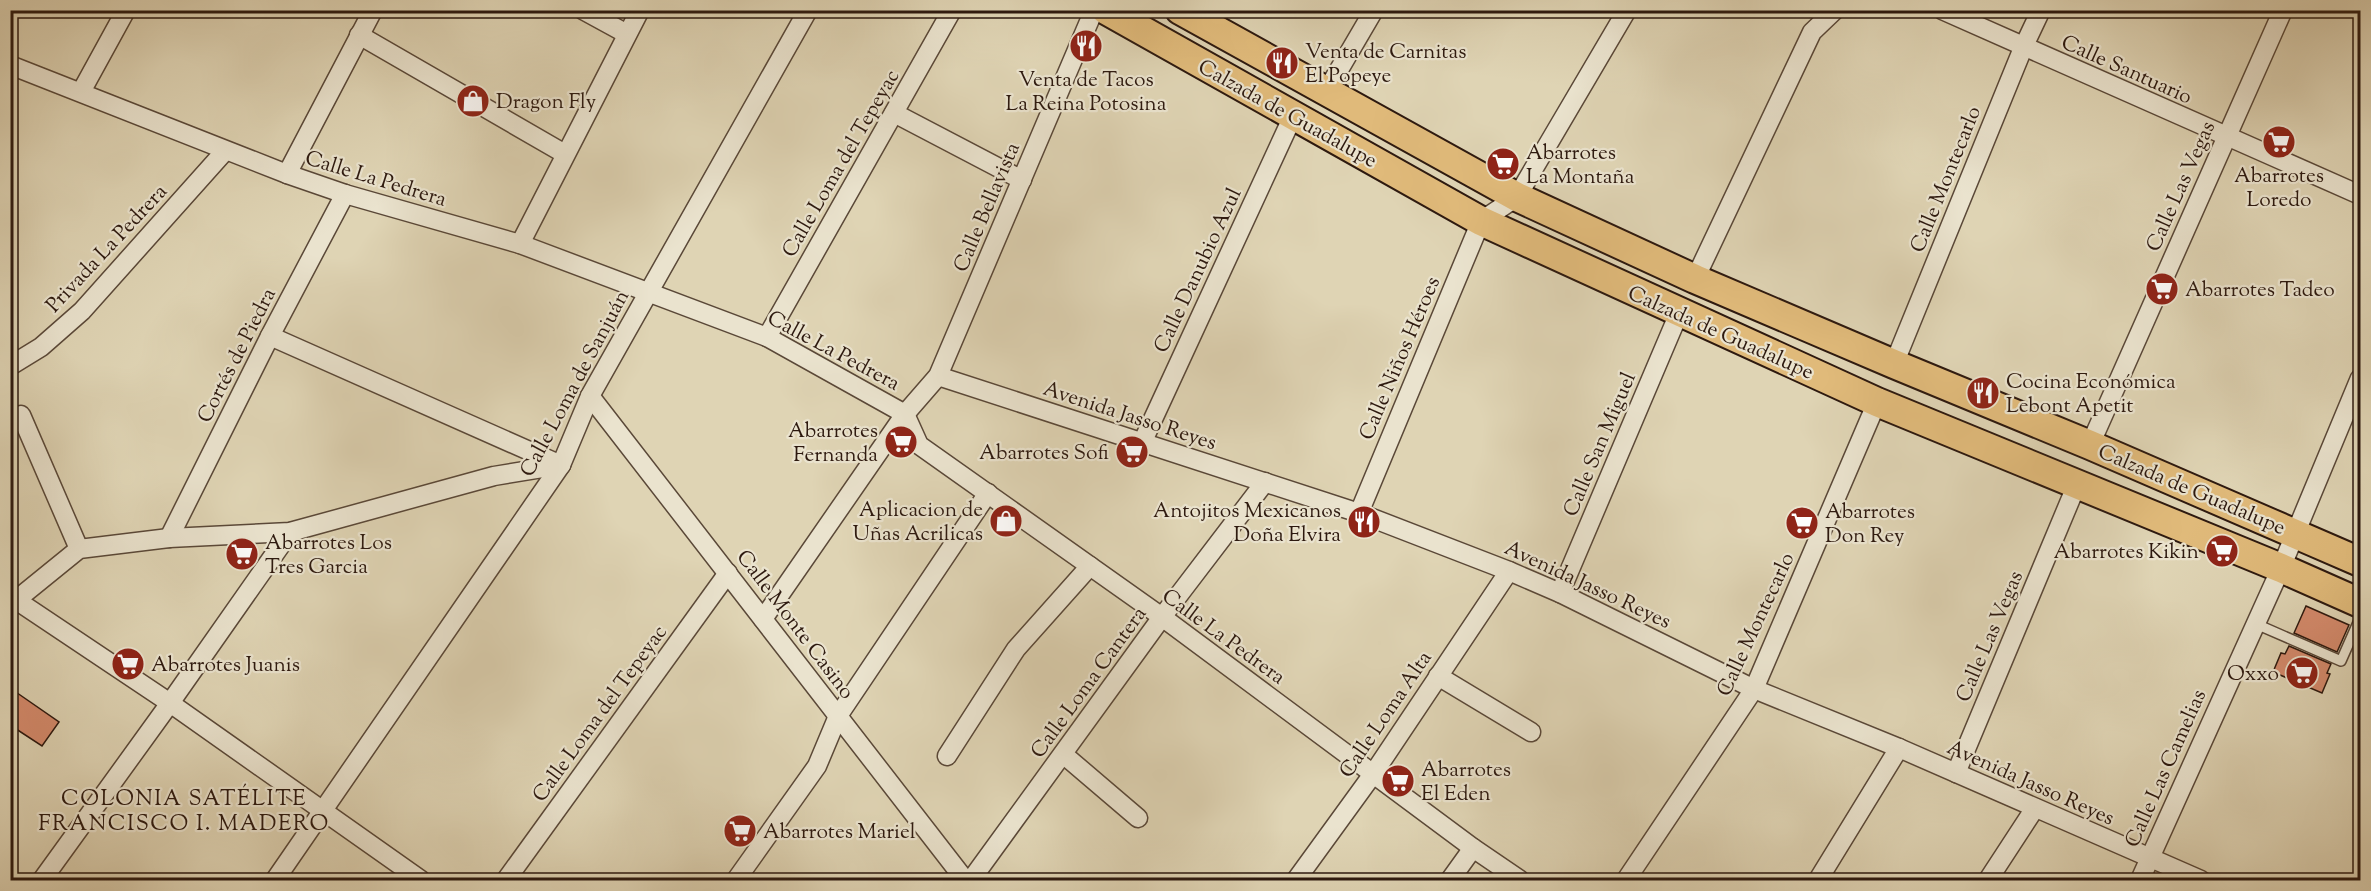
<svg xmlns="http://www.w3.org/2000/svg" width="2371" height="891" font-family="'Sorts Mill Goudy',serif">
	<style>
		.building { fill: #d58b6d; stroke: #2d190f; stroke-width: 1.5 }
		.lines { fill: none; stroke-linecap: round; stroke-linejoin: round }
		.lane-casing { stroke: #5a4838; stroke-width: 12 }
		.street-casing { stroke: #5a4838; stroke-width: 21 }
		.primary-casing { stroke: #2d190f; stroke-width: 32 }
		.lane { stroke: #eae3ce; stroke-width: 9 }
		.street { stroke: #eae3ce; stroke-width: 18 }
		.primary { stroke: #e0ba7a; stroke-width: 28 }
		.labels { text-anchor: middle; stroke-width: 4.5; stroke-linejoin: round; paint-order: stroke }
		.poi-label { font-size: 21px; fill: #2d190f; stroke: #eae3ce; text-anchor: start }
		.street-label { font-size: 21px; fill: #2d190f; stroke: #eae3ce }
		.neighbourhood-label { font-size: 22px; letter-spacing: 1.5px; fill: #2d190f; stroke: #eae3ce }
	</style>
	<rect width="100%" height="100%" fill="#dfd4b4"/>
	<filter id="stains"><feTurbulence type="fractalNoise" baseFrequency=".00333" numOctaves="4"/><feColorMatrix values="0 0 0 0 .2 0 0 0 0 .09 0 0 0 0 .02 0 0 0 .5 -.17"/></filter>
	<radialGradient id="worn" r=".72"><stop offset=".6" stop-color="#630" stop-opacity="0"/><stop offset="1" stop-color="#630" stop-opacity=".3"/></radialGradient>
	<g class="building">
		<polygon points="2306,606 2349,625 2337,652 2294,633"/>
		<polygon points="2289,646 2331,664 2327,673 2330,674 2322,693 2273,672 2281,653 2285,654"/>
		<polygon points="10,688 59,722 42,746 10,725"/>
	</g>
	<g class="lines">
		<g class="lane-casing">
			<polyline id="lane" points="2256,624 2341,661 2360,618"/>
		</g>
		<g class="street-casing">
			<g id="street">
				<polyline points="583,10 627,34"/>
				<polyline points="1942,10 2360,195"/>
				<polyline points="359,35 565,154"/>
				<polyline points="10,65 287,174 345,194 520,244 767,337 905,414 919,445 1162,617 1473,848 1520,880"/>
				<polyline points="81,92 126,10"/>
				<polyline points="1326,92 1374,10"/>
				<polyline points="894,113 1022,180"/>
				<polyline points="287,174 373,10"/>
				<polyline points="520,244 640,10"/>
				<polyline points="1695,279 1812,32 1835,10"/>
				<polyline points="270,336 561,465"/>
				<polyline points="767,337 952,10"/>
				<polyline points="1894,364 2023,48 2041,10"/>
				<polyline points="10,366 41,347 82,311 225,151"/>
				<polyline points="938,376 1359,513 1509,571 1560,593 1754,689 1899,748 2201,880"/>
				<polyline points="590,396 965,880"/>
				<polyline points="21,415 79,549"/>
				<polyline points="1142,443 1293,116"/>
				<polyline points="2090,445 2283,10"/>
				<polyline points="1359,513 1481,221 1517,197 1627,10"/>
				<polyline points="169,538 270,336 345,194"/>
				<polyline points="1560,593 1679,313"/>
				<polyline points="10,596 170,703 421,880"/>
				<polyline points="10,605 79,549 169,538 290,532 494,476 561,465"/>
				<polyline points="763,619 905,414 938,376 1094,10"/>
				<polyline points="1438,676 1531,732"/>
				<polyline points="1063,754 1138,818"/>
				<polyline points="947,756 1016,649 1090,566"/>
				<polyline points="1956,773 2077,484"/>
				<polyline points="42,880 170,703 290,532"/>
				<polyline points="275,880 561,465 590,396 808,10"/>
				<polyline points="506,880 728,573"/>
				<polyline points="736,880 817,766 838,716 988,493"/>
				<polyline points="971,880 1162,617 1265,482"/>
				<polyline points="1296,880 1373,774 1509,571"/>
				<polyline points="1450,880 1473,848"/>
				<polyline points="1626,880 1754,689 1877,402"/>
				<polyline points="1818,880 1899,748"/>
				<polyline points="1988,880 2035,808"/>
				<polyline points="2140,880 2281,568 2360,378"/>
			</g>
		</g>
		<g class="primary-casing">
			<g id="primary">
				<polyline points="1106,10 1481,221 1877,402 2281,568 2360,603"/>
				<polyline points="1180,10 1517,197 1695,279 1894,364 2090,445 2360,562"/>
			</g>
		</g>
		<use href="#lane" class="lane"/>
		<use href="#street" class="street"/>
		<use href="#primary" class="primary"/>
	</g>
	<defs>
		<g id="restaurant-disc" transform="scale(1.725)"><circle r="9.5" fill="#8f2418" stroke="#eae3ce"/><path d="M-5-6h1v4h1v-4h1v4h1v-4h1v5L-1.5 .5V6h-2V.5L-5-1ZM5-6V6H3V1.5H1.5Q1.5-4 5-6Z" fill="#fff"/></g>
		<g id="shop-disc" transform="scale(1.725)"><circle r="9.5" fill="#8f2418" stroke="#eae3ce"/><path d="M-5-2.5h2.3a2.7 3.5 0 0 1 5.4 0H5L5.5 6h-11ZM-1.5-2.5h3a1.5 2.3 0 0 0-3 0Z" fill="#fff"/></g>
		<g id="supermarket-disc" transform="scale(1.725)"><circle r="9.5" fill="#8f2418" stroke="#eae3ce"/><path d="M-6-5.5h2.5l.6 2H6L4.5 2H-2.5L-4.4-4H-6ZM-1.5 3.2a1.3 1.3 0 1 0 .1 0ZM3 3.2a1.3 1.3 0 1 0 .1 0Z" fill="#fff"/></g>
	</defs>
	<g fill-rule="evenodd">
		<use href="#restaurant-disc" x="1086" y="46"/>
		<use href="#restaurant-disc" x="1282" y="63"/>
		<use href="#shop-disc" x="473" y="101"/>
		<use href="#supermarket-disc" x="2279" y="142"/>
		<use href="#supermarket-disc" x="1503" y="164"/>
		<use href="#supermarket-disc" x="2162" y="289"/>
		<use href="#restaurant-disc" x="1983" y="393"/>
		<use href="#supermarket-disc" x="901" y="442"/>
		<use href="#supermarket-disc" x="1132" y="452"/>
		<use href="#shop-disc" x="1006" y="521"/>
		<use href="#restaurant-disc" x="1364" y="522"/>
		<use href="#supermarket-disc" x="1802" y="523"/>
		<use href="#supermarket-disc" x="2222" y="551"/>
		<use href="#supermarket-disc" x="242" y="554"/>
		<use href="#supermarket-disc" x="128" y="664"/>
		<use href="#supermarket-disc" x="2302" y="673"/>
		<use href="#supermarket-disc" x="1398" y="781"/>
		<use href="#supermarket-disc" x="740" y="831"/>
	</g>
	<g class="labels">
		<g class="poi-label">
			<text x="1305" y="58">Venta de Carnitas<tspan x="1305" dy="24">El Popeye</tspan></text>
			<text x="1086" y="86" text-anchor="middle">Venta de Tacos<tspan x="1086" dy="24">La Reina Potosina</tspan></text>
			<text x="496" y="108">Dragon Fly</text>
			<text x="1526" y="159">Abarrotes<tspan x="1526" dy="24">La Montaña</tspan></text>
			<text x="2279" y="182" text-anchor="middle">Abarrotes<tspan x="2279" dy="24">Loredo</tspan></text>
			<text x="2185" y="296">Abarrotes Tadeo</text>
			<text x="2006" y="388">Cocina Económica<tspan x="2006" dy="24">Lebont Apetit</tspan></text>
			<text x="878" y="437" text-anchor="end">Abarrotes<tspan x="878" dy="24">Fernanda</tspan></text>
			<text x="1109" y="459" text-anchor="end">Abarrotes Sofi</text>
			<text x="983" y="516" text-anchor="end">Aplicacion de<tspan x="983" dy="24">Uñas Acrilicas</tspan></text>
			<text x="1341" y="517" text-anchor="end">Antojitos Mexicanos<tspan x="1341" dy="24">Doña Elvira</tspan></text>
			<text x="1825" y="518">Abarrotes<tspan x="1825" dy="24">Don Rey</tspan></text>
			<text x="265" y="549">Abarrotes Los<tspan x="265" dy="24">Tres Garcia</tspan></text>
			<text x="2199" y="558" text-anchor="end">Abarrotes Kikin</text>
			<text x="151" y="671">Abarrotes Juanis</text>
			<text x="2279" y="680" text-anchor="end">Oxxo</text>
			<text x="1421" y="776">Abarrotes<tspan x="1421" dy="24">El Eden</tspan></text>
			<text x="763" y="838">Abarrotes Mariel</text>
		</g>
		<g class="street-label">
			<text transform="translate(2127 69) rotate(24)" y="7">Calle Santuario</text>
			<text transform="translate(1288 113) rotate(29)" y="7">Calzada de Guadalupe</text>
			<text transform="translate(840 163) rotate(-60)" y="7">Calle Loma del Tepeyac</text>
			<text transform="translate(376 178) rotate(17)" y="7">Calle La Pedrera</text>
			<text transform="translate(1945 179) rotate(-68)" y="7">Calle Montecarlo</text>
			<text transform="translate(2180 186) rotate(-66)" y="7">Calle Las Vegas</text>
			<text transform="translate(986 207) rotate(-67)" y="7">Calle Bellavista</text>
			<text transform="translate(106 248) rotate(-47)" y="7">Privada La Pedrera</text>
			<text transform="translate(1197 270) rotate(-65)" y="7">Calle Danubio Azul</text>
			<text transform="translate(1721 332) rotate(24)" y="7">Calzada de Guadalupe</text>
			<text transform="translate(834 350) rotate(28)" y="7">Calle La Pedrera</text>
			<text transform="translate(236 355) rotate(-63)" y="7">Cortés de Piedra</text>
			<text transform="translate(1399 358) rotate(-67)" y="7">Calle Niños Héroes</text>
			<text transform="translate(574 383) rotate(-62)" y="7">Calle Loma de Sanjuán</text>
			<text transform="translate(1130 415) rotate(18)" y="7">Avenida Jasso Reyes</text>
			<text transform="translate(1599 444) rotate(-67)" y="7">Calle San Miguel</text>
			<text transform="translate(2192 489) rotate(23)" y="7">Calzada de Guadalupe</text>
			<text transform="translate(1588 584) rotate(25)" y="7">Avenida Jasso Reyes</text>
			<text transform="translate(796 624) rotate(53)" y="7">Calle Monte Casino</text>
			<text transform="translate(1755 624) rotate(-65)" y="7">Calle Montecarlo</text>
			<text transform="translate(1224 636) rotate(36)" y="7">Calle La Pedrera</text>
			<text transform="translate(1989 636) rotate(-67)" y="7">Calle Las Vegas</text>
			<text transform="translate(1088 682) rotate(-54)" y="7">Calle Loma Cantera</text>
			<text transform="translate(599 713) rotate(-54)" y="7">Calle Loma del Tepeyac</text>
			<text transform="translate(1385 714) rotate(-56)" y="7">Calle Loma Alta</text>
			<text transform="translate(2165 768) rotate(-66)" y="7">Calle Las Camelias</text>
			<text transform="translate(2031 782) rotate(24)" y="7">Avenida Jasso Reyes</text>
		</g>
		<g class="neighbourhood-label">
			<text x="184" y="805">COLONIA SATÉLITE<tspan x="184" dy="25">FRANCISCO I. MADERO</tspan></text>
		</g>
	</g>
	<rect width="2371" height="891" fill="none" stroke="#dfd4b4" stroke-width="36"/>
	<rect x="12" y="12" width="2347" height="867" fill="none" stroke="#2d190f" stroke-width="3"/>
	<rect x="18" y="18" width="2335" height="855" fill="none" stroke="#2d190f" stroke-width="1.5"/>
	<rect width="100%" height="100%" filter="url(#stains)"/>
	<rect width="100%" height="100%" fill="url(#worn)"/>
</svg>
